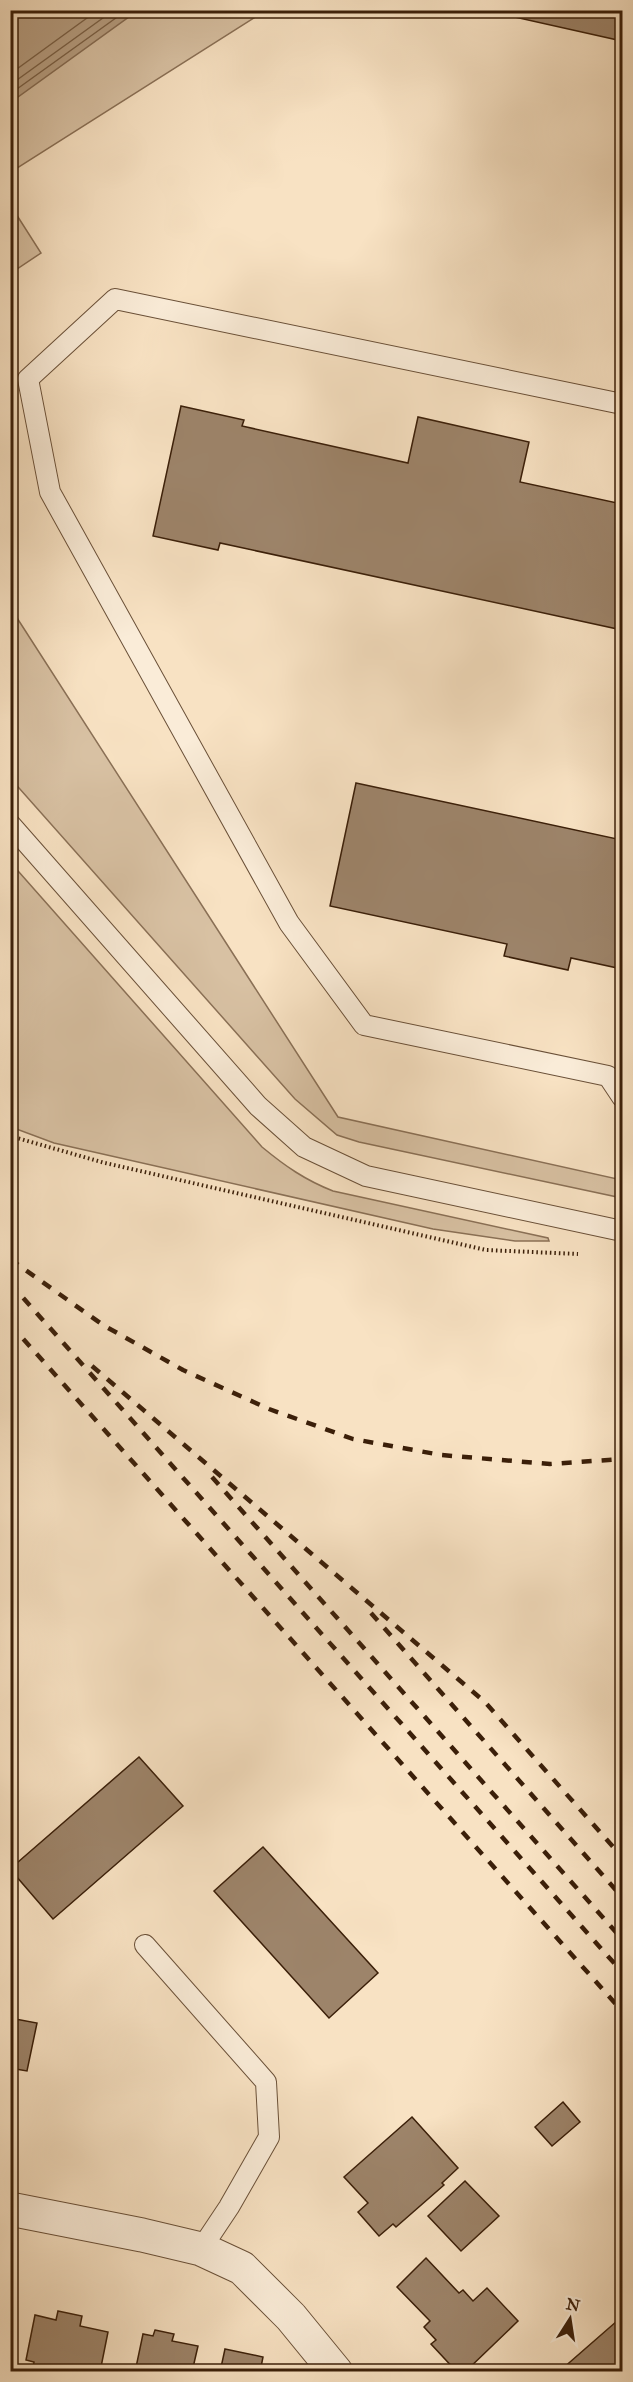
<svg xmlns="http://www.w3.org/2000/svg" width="633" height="2382" font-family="'IM FELL Great Primer',serif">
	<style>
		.green { fill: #d8c1a3; stroke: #8a7056; stroke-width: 1.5 }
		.water { fill: #b8a084; stroke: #866c53; stroke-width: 1.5 }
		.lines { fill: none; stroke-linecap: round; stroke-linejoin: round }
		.shore { stroke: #7a6046; stroke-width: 1.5 }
		.building { fill: #9d846a; stroke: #3b1f09; stroke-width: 1.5 }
		.lane-casing { stroke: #6a5038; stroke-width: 22 }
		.street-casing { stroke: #6a5038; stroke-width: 35 }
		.path { stroke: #3b1f09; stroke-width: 4; stroke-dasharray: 1.5 3; stroke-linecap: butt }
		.lane { stroke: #faecd8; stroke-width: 20 }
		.street { stroke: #faecd8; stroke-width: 33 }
		.rail { stroke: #3b1f09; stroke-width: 4.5; stroke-dasharray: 10 10; stroke-linecap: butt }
	</style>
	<rect width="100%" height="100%" fill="#f8e2c3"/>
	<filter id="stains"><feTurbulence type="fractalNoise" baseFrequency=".00333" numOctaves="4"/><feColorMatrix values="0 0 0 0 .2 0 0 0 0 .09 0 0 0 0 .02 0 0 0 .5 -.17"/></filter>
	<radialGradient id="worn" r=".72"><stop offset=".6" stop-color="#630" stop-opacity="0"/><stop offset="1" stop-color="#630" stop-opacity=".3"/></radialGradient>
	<g class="green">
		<polygon points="11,11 265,11 11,172"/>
		<polygon points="11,206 41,253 11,273 10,273"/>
		<polygon points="10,607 338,1117 622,1180 622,1198 359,1142 337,1135 295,1099 11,779"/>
		<path d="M11,863L262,1147C285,1166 305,1180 333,1191L548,1238L549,1241H515L433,1229L54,1143L11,1127Z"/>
	</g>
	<polygon class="water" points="11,10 137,10 137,11 11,102"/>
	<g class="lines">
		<g class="shore">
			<polyline points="10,74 98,10"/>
			<polyline points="10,85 114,10"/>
			<polyline points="10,94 127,10"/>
		</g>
	</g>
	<g class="building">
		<polygon points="483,10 622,10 622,41"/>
		<polygon points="181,406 244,420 242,426 408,463 418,417 529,442 520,482 622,504 622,630 220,543 218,550 153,536"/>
		<polygon points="356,783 622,840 622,969 571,958 568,970 504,956 507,944 330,906"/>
		<polygon points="139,1757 183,1806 53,1919 10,1869"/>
		<polygon points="263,1847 378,1973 329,2018 214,1891"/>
		<polygon points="10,2018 37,2023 27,2071 10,2068"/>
		<polygon points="563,2102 580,2122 552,2146 535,2127"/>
		<polygon points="412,2117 458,2168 442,2183 444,2185 396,2227 393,2224 379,2236 358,2212 368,2203 344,2177"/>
		<polygon points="465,2181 499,2216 461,2251 428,2216"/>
		<polygon points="426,2258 459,2293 463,2290 473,2301 487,2288 518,2321 465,2372 457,2372 431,2344 436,2340 424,2327 430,2321 397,2287"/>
		<polygon points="58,2311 82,2316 80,2326 108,2332 100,2372 32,2372 34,2362 26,2360 35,2315 56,2320"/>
		<polygon points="617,2321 622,2327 622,2372 565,2372 562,2369"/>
		<polygon points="155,2330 174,2334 172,2341 198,2346 192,2372 135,2372 143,2334 153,2336"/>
		<polygon points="225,2349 263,2357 260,2372 220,2372"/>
	</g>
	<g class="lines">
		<g class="lane-casing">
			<g id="lane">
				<polyline points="622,404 115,299 28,379 50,492 289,923 364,1025 608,1076 622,1097"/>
				<polyline points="10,824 258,1106 304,1147 366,1176 622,1231"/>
				<polyline points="145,1945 266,2082 269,2137 229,2207 201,2249"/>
			</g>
		</g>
		<g class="street-casing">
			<polyline id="street" points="10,2209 142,2235 201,2249 242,2268 291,2317 336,2372"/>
		</g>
		<polyline class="path" points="10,1136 105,1163 486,1250 578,1254"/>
		<use href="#lane" class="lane"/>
		<use href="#street" class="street"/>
		<g class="rail">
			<polyline points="10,1259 103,1325 183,1370 269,1409 353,1439 441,1455 550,1464 622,1459"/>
			<polyline points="10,1283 622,1972"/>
			<polyline points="10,1324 622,2011"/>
			<polyline points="92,1366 485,1702 622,1857"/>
			<polyline points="212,1477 622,1939"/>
			<polyline points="371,1613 622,1897"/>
		</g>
	</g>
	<rect width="633" height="2382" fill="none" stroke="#f8e2c3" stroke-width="36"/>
	<rect x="12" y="12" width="609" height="2358" fill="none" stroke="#3b1f09" stroke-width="3"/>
	<rect x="18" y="18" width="597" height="2346" fill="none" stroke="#3b1f09" stroke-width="1.5"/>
	<g transform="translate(570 2319) rotate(12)" stroke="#faecd8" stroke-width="4.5" paint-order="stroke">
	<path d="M0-4.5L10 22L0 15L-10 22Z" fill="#3b1f09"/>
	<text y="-9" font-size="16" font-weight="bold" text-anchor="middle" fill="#3b1f09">N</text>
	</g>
	<rect width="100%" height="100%" filter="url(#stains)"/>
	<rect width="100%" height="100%" fill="url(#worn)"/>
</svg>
